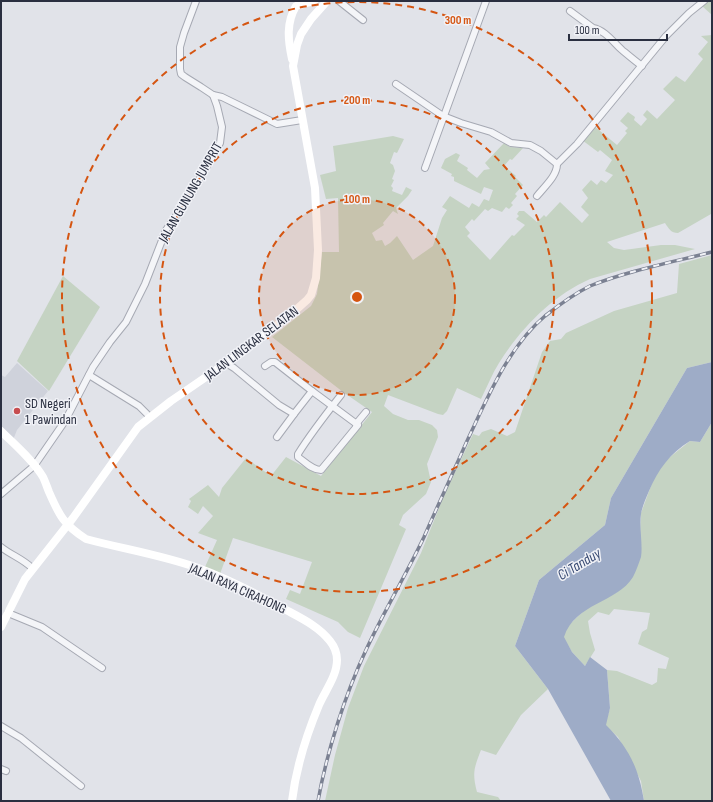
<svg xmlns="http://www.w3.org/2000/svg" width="713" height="802" font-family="'Sofia Sans Condensed',sans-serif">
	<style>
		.built { fill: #cfd2db }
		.green { fill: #c5d3c3 }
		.water { fill: #9eacc7 }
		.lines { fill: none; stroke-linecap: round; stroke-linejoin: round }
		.street-casing { stroke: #a6a9b3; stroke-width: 8 }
		.street { stroke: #f4f5f8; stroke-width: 6 }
		.secondary { stroke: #fff; stroke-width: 8 }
		.rail-casing { stroke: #7b8192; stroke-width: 3.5 }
		.rail { stroke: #f1f2f7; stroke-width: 2; stroke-dasharray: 6; stroke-linecap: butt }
		.ring { fill: none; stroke: #d55511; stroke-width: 2; stroke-dasharray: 7 5 }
		.poi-dot { fill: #c74d4f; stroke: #f1f2f7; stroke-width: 1.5 }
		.labels { text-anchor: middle; stroke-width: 3; stroke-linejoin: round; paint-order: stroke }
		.street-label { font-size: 14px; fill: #2a2f40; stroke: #f1f2f7 }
		.poi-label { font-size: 14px; fill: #2a2f40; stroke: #f1f2f7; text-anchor: start }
		.water-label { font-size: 15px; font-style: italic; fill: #374972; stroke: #f1f2f7 }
		.centre { fill: #d55511; stroke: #f1f2f7; stroke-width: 2 }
		.ring-label { font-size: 12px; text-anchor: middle; font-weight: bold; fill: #d55511; stroke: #f1f2f7; stroke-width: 3; stroke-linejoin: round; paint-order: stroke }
	</style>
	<rect width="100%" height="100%" fill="#e1e3e9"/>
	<polygon class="built" points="17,363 48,391 17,430 13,440 1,428 1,375 5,377"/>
	<g class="green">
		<polygon points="708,1 712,1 712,15 702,6"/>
		<path d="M712,35V221L711,214L678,233C671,233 669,229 665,223L607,242L614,248L624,250L661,245H675L695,249L590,279C552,296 521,328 499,363C492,374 487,387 481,399L457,388L447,411L443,415L438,414L388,395L384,406L393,414L408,420H419L432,425L437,430L438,437L427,464L431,482L426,494L403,515L399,525L406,529L360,638L348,632L338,622L286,599L290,590L300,594L312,562L233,538L220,574L205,567L217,540L198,533L213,516L203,506L198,514L188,507L191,501L189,499L208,485L219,497L222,488L246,458L271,476L286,457L321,476L372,412L343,392L272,337L311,306L317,294L322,252H339L338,198L326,199L320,175L336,171L333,146L393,136L404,139L397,153L394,152L390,163L393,165L395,171L392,179L394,180L391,186L393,188L392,191L402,195L406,187L412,190L408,196L396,208L398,214L393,211L383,223L384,225L372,233L376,241L382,240L385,246L390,243L397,236L413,260L433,246L442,218L447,210L442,207L450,196L469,208L472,203L479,207L484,199L489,201L493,190L484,187L481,194L454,181V177L451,176L452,174L441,168L445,159L456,153L460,155L457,161L468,168L467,170L477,178L484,170L490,169L485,163L504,143L510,147L523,148L512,160L510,159L504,166L516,176L515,177L523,185L515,194L517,196L511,203L513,205L509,209L506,207L502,212L492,208L488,211L485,209L474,221L472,219L465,227L470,233L467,236L490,260L512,235L514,236L525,225L516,219L519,216L517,214L519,211H524L537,222L544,215L546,217L560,202L582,223L589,215L581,207L588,198L582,190L591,180L597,185L601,180L606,183L613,175L605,171L612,160L600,150L598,152L582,140L594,126L617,145L627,133L625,131L628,128L620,121L628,112L635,117L634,120L641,126L647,119L643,115L647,110L657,119L675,100L663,89L676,76L685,82L703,59L698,54L708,42L701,36Z"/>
		<path d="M712,255V362L687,368L611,498L605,525L539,580L515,646L548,689L521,715L496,755L481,750C474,768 472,773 477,792L498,797L501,801H325L335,755L348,708L364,666L421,553L443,498L473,434L479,436L482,432L491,429L507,436L515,432L542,352L550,341L561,339L566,333L614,311L677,293L679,264Z"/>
		<polygon points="63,276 100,307 49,391 17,361"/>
		<polygon points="712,422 712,801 644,801 641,781 618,737 605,725 610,708 607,670 617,671 652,685 657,682 658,668 666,669 669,658 638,644 642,632 647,629 650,613 614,609 609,615 598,612 588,621 590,633 595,650 585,666 572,652 563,637 566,628 575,619 586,609 617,592 640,535 641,513 655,475 665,461 690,441 700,442"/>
	</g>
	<path class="water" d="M712,362V422L700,442L690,441C670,453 658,470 649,491C646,498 642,507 641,514C639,527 643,545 641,557C639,563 636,571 633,577C617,603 575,603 564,637L572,652L585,666L590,657L607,670L610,708L606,725C629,748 639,769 644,801H611L548,689L515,646L539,580L605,525L611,498L687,368Z"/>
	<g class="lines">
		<g class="street-casing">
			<g id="street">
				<polyline points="339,1 363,20"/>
				<path d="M570,11L593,28C605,30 613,42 622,50C628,55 635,61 642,66"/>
				<polyline points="396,84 443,116 461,123 491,132 511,143 530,145 541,151 557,164 577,144 666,36 689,13 704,1"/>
				<polyline points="213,95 222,97 277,124 302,120"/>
				<polyline points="425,168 486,1"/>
				<path d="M537,196C545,186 557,176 557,164"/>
				<path d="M226,363L234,368L279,405L294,414L312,391C327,402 343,414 358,425L321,470C312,470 305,462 298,457V454C311,433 326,414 341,395"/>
				<polyline points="265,366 271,362 275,362 312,391"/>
				<polyline points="89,375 139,406 150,417"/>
				<polyline points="356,424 366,412"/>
				<polyline points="277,437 294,414"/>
				<polyline points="1,494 34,466 65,421 93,367 110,342 126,322 145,284 166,230 188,199 220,143 222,127 217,106 213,95 201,87 185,77 181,74 180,69 180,47 184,33 196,1"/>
				<path d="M1,547C11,555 23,559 32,568"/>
				<polyline points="8,613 42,627 102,668"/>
				<polyline points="1,726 21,738 81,786"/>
				<polyline points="1,769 6,771"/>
			</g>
		</g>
		<use href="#street" class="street"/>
		<g class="secondary">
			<path d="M292,59C288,40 286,23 296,6L314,1"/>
			<path d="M1,431C15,445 33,460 43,477C45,481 47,487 49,492C59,515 64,525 86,539C123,549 162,555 198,568C229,579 259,595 288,611C303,619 319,627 330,641C334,646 337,653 337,660C337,676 325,691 319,705C306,736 296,768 292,801"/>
			<polyline points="1,627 25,579 73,518 138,427 171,401 238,355 289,316 307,300 311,295 316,278 318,250 315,188 293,66 297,45 301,34 311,19 327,1"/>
		</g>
		<g class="rail-casing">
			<path id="rail" d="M318,801C327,751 345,695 366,650C384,611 406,575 424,537C438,505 453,473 467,441C487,399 508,347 545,316C559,305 574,294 590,286C627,271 673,262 712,252"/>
		</g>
		<use href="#rail" class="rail"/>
	</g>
	<circle cx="357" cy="297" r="98" fill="#d55511" fill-opacity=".12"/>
	<g class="ring">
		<circle cx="357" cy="297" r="98"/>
		<circle cx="357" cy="297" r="197"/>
		<circle cx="357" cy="297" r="295"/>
	</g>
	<circle class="poi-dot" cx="17" cy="411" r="4"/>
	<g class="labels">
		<g class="street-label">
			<text transform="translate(190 192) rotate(-60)" y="5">JALAN GUNUNG JUMPRIT</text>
			<text transform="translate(251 343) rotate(-37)" y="5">JALAN LINGKAR SELATAN</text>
			<text transform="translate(238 588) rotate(24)" y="5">JALAN RAYA CIRAHONG</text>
		</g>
		<g class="poi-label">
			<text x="25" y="408">SD Negeri<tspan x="25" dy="16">1 Pawindan</tspan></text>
		</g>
		<g class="water-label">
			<text transform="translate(579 564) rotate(-31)" y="5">Ci Tanduy</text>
		</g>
	</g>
	<circle cx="357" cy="297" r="6" class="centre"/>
	<g class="ring-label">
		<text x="458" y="24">300 m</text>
		<text x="357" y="104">200 m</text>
		<text x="357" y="203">100 m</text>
	</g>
	<rect width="713" height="802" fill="none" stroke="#2a2f40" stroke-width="4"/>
	<path d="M569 34v6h98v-6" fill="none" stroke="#2a2f40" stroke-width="2"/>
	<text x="575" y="34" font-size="12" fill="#2a2f40" stroke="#f1f2f7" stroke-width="3" paint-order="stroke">100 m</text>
</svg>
